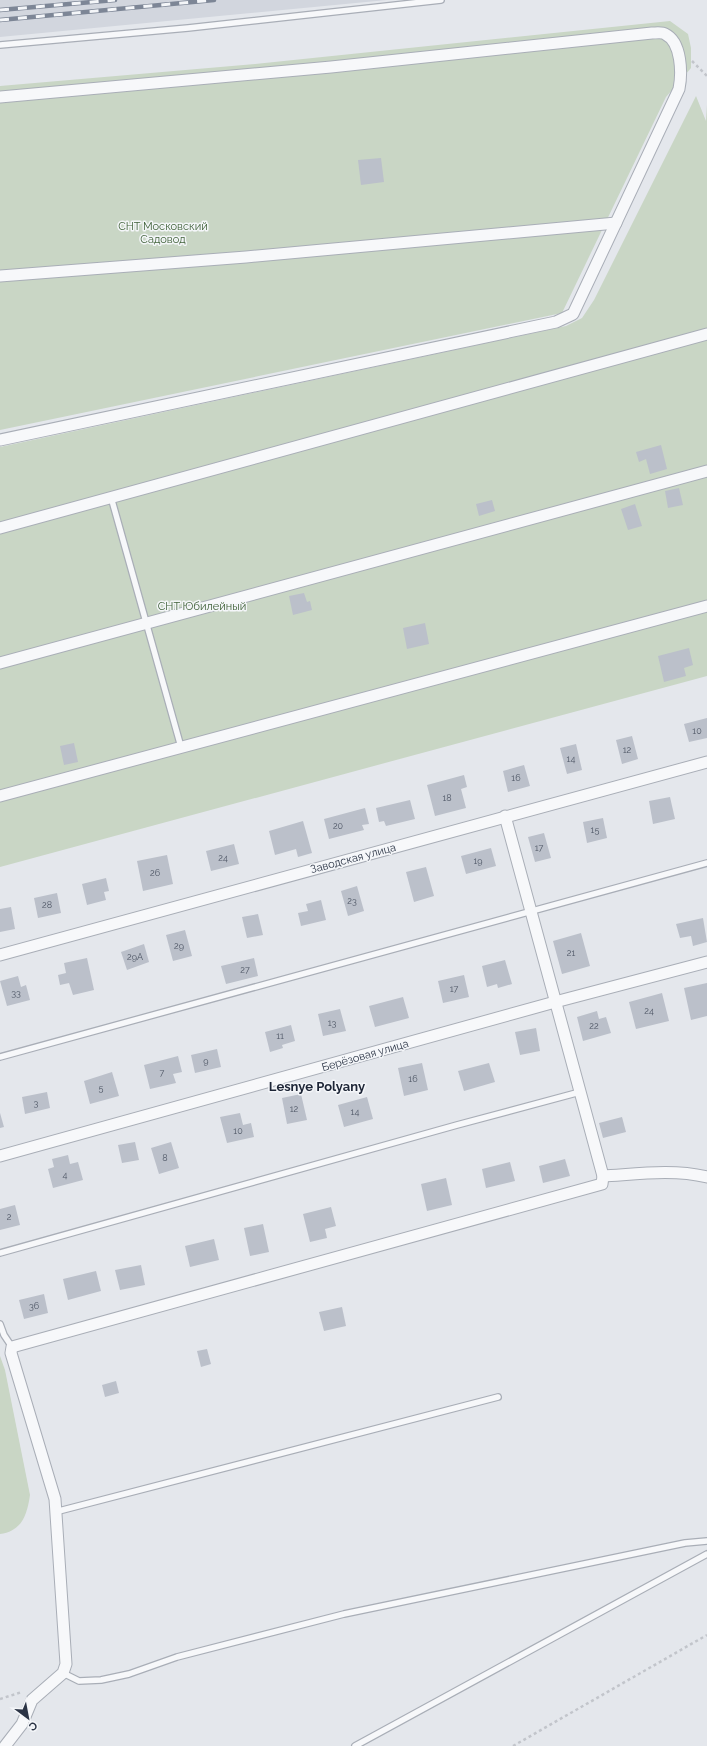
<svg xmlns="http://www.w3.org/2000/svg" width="707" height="1746" font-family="Raleway,sans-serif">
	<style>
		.built { fill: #d2d6de }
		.green { fill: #c9d6c5 }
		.building { fill: #bbc0ca }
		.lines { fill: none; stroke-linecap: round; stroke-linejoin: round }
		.lane-casing { stroke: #a9aeb7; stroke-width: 8 }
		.street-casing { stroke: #a9aeb7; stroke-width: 13 }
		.path { stroke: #c2c5cb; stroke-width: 2.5; stroke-dasharray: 3 3; stroke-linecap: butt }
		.lane { stroke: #f7f8fa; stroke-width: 5.5 }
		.street { stroke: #f7f8fa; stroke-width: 11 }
		.rail-casing { stroke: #7d8696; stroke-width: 4.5 }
		.rail { stroke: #f4f6f9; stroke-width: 3; stroke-dasharray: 9; stroke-linecap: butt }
		.labels { text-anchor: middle; stroke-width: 3; stroke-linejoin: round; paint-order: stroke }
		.number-label { font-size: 9px; fill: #4f5766 }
		.park-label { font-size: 11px; fill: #3f6138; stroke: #f4f6f9 }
		.street-label { font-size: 11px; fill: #2b3445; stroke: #f4f6f9 }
		.quarter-label { font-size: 13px; font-weight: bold; fill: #1d2536; stroke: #f4f6f9 }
	</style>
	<rect width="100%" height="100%" fill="#e4e7ec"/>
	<polygon class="built" points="0,0 387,0 0,37"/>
	<g class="green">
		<polygon points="670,21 688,34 691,48 691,68 666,97 562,313 0,430 0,86 255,64"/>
		<polygon points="696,96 706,121 707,105 707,676 0,867 0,447 566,326 582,318 594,300"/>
		<path d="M0,1356L5,1370L30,1495C27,1515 22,1531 0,1534Z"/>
	</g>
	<g class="building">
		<polygon points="381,158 384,182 361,185 358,160"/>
		<polygon points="661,445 667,469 650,474 646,459 639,462 636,452"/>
		<polygon points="679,488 683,505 668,508 665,491"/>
		<polygon points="492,500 495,511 479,516 476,504"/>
		<polygon points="635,504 642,526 628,530 621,509"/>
		<polygon points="304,593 307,602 310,601 312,610 293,615 289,596"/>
		<polygon points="425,623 429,644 407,649 403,628"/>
		<polygon points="689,648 693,665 684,668 686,676 664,682 658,656"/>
		<polygon points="707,718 707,738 689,742 684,724"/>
		<polygon points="632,736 638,759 622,764 616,740"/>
		<polygon points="74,743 78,762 64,765 60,746"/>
		<polygon points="576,744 582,770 567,774 560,748"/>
		<polygon points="524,765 530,786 508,792 503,771"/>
		<polygon points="464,775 467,787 461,789 466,808 435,816 427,785"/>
		<polygon points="670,797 675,819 653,824 649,801"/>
		<polygon points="410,800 415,819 386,826 384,821 379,822 376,808"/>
		<polygon points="365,808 369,824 362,825 364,830 329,839 324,819"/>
		<polygon points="603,818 607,838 587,843 583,822"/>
		<polygon points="303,821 312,853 298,857 296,849 275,855 269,831"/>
		<polygon points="544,833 551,858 535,862 528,837"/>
		<polygon points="234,844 239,864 211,871 206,851"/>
		<polygon points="491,848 496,866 466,874 461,856"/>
		<polygon points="167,855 173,884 143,891 137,861"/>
		<polygon points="426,867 434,896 414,902 406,872"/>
		<polygon points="106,878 109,891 104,892 106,900 87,905 82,884"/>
		<polygon points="357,886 364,911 348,916 341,891"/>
		<polygon points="57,893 61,913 38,918 34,898"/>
		<polygon points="321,900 326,920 301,926 298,913 308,911 306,904"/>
		<polygon points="11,907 15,929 0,932 0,909"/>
		<polygon points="258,914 263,935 247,938 242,917"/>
		<polygon points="703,918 707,942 693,946 691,936 680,938 676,924"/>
		<polygon points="185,930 192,956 173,961 166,935"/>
		<polygon points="581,933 590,966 562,974 553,941"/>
		<polygon points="144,944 149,962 127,970 121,952"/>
		<polygon points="87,958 94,990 73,995 69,983 60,985 58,975 66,973 64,963"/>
		<polygon points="254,958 258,976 226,984 221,966"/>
		<polygon points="505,960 512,984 498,988 497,984 487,987 482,966"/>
		<polygon points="464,975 469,997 443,1003 438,981"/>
		<polygon points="18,976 21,987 26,985 30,1000 7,1006 0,981"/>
		<polygon points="707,983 707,1016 691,1020 684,988"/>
		<polygon points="662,993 669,1021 636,1029 629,1002"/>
		<polygon points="403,997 409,1018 375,1027 369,1006"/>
		<polygon points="340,1009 346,1031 323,1036 318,1014"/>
		<polygon points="597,1011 599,1019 606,1017 611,1033 583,1041 577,1017"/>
		<polygon points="291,1025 295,1041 282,1045 283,1048 270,1052 265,1032"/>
		<polygon points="536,1028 540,1051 520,1055 515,1032"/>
		<polygon points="217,1049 221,1067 195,1073 191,1055"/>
		<polygon points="178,1056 182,1072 173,1074 176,1083 150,1089 144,1065"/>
		<polygon points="422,1063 428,1090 404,1096 398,1068"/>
		<polygon points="489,1063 495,1082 464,1091 458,1071"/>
		<polygon points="112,1072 119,1096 90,1104 84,1081"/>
		<polygon points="47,1092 50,1108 25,1114 22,1097"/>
		<polygon points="301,1094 307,1120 287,1124 282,1098"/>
		<polygon points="367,1097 373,1119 344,1127 338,1105"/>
		<polygon points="0,1113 4,1127 0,1128"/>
		<polygon points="240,1113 243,1125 251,1123 254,1137 227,1143 220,1117"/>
		<polygon points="622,1117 626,1132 603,1138 599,1123"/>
		<polygon points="135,1142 139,1160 122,1163 118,1145"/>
		<polygon points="171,1142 179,1168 159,1174 151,1148"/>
		<polygon points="68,1155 70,1164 78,1162 83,1180 53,1188 48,1169 54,1167 52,1159"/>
		<polygon points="565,1159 570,1176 543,1183 539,1166"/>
		<polygon points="510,1162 515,1181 486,1188 482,1169"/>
		<polygon points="446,1178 452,1205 427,1211 421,1184"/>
		<polygon points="15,1205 20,1225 0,1230 0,1209"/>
		<polygon points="331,1207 336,1226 325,1229 327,1238 310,1242 303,1214"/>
		<polygon points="263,1224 269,1252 250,1256 244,1228"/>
		<polygon points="214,1239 219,1260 190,1267 185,1246"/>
		<polygon points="141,1265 145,1285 120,1290 115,1270"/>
		<polygon points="96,1271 101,1291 68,1300 63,1279"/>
		<polygon points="44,1294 48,1313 24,1319 19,1300"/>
		<polygon points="342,1307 346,1326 324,1331 319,1312"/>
		<polygon points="207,1349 211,1364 201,1367 197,1351"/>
		<polygon points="116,1381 119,1393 105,1397 102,1385"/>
	</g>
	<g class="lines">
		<g class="lane-casing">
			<g id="lane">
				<polyline points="0,45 188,28 441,0"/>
				<polyline points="111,497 181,747"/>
				<polyline points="0,1057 707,863"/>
				<polyline points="0,1253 457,1125 580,1092"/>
				<polyline points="0,1324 4,1335 12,1347"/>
				<polyline points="55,1512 498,1397"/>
				<polyline points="63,1673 79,1681 101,1680 129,1674 177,1657 344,1614 685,1543 707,1541"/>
				<polyline points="355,1746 707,1554"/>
			</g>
		</g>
		<g class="street-casing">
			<g id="street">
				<path d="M0,97L331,67L652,33C656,33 662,32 665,34C682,42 682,74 679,89L573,314L556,322L0,440"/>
				<polyline points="0,276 246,257 616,223"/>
				<polyline points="0,528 707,334"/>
				<polyline points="0,663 707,471"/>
				<polyline points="0,796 707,606"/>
				<polyline points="0,955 707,762"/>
				<polyline points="0,1156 555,1002 707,962"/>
				<path d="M603,1176C638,1174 673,1169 707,1177"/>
				<polyline points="5,1746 22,1724 32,1700 63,1673 66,1664 55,1499 11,1353 12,1347 602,1184 603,1176 505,816"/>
			</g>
		</g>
		<g class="path">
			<polyline points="692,61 707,76"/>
			<polyline points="0,1699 22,1692"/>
			<polyline points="513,1746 707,1635"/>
		</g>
		<use href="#lane" class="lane"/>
		<use href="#street" class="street"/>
		<g class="rail-casing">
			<g id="rail">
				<polyline points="0,10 115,0"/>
				<polyline points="0,20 214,0"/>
			</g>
		</g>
		<use href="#rail" class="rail"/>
	</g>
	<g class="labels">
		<g class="number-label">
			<text x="697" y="734">10</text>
			<text x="627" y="753">12</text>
			<text x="571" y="762">14</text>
			<text x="516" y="781">16</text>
			<text x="447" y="801">18</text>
			<text x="338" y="829">20</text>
			<text x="595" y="833">15</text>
			<text x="539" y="851">17</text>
			<text x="223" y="861">24</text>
			<text x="478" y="864">19</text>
			<text x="155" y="876">26</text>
			<text x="352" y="904">23</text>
			<text x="47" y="908">28</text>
			<text x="179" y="949">29</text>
			<text x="571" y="956">21</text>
			<text x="135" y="960">29А</text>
			<text x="245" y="973">27</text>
			<text x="454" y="992">17</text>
			<text x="16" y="996">33</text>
			<text x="649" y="1014">24</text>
			<text x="332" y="1026">13</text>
			<text x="594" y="1029">22</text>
			<text x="280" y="1039">11</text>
			<text x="206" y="1064">9</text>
			<text x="162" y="1076">7</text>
			<text x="413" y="1082">16</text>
			<text x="101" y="1091">5</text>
			<text x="36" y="1106">3</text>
			<text x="294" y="1112">12</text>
			<text x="355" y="1115">14</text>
			<text x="238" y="1134">10</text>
			<text x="165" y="1161">8</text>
			<text x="65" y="1178">4</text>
			<text x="9" y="1220">2</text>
			<text x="34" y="1309">36</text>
		</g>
		<g class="park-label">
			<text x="163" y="230">СНТ Московский<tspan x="163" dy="13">Садовод</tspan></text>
			<text x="202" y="610">СНТ Юбилейный</text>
		</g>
		<g class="street-label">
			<text transform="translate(353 858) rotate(-15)" y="4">Заводская улица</text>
			<text transform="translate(365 1055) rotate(-16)" y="4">Берёзовая улица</text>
		</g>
		<g class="quarter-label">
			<text x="317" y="1091">Lesnye Polyany</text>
		</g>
	</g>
	<g transform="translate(28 1718) rotate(148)" stroke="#f4f6f9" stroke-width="3" paint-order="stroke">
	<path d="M0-3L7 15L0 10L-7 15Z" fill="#2b3445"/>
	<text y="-6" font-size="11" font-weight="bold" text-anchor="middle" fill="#2b3445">С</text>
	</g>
</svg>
